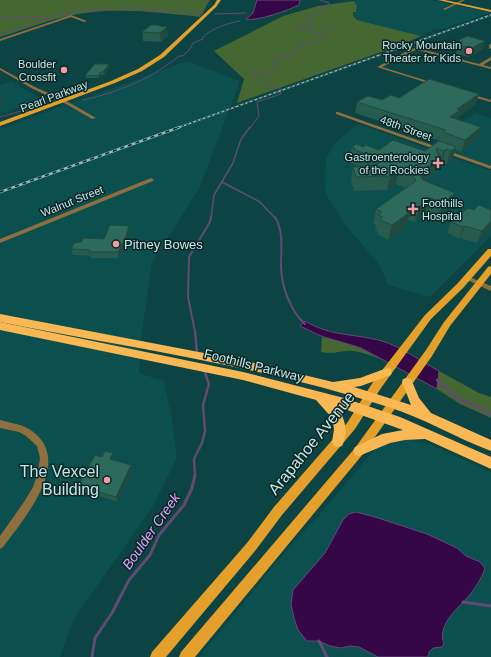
<svg xmlns="http://www.w3.org/2000/svg" width="491" height="657" font-family="Arial,sans-serif">
	<style>
		.built { fill: #0b4f4f }
		.green { fill: #456731 }
		.water { fill: #360746; stroke: #624a76 }
		.lines { fill: none; stroke-linecap: round; stroke-linejoin: round }
		.stream-far4 { stroke: #624a76; stroke-width: 1 }
		.stream-far3 { stroke: #624a76; stroke-width: 1.5 }
		.stream-far2 { stroke: #624a76; stroke-width: 2 }
		.stream-far1 { stroke: #624a76; stroke-width: 2.5 }
		.stream { stroke: #624a76; stroke-width: 3 }
		.minor { fill: #906f3f; fill-rule: evenodd }
		.major { fill: #e4a02b; fill-rule: evenodd }
		.highway { fill: #f9b854; fill-rule: evenodd }
		.rail-far1-casing { stroke: #91b8b8; stroke-width: 1.5 }
		.rail-casing { stroke: #91b8b8; stroke-width: 2.5 }
		.rail-far1 { stroke: #0a2626; stroke-width: 1; stroke-dasharray: 2.5; stroke-linecap: butt }
		.rail { stroke: #0a2626; stroke-width: 1.5; stroke-dasharray: 4; stroke-linecap: butt }
		.wall { fill: #275b4e }
		.shaded-wall { fill: #204a40 }
		.building { fill: #2d6a5b; stroke: #204a40 }
		.poi-dot { fill: #f49aa1; stroke: #0a2626; stroke-width: 1.5 }
		.labels { text-anchor: middle; stroke-width: 3; stroke-linejoin: round; paint-order: stroke }
		.far-poi-label { font-size: 11px; fill: #c7e7e7; stroke: #0a2626; text-anchor: end }
		.far-street-label { font-size: 11px; fill: #c7e7e7; stroke: #0a2626 }
		.poi-label { font-size: 13px; fill: #c7e7e7; stroke: #0a2626; text-anchor: start }
		.street-label { font-size: 13px; fill: #c7e7e7; stroke: #0a2626 }
		.water-label { font-size: 14px; font-style: italic; fill: #e3a3ff; stroke: #0a2626 }
		.near-street-label { font-size: 16px; fill: #c7e7e7; stroke: #0a2626 }
		.near-poi-label { font-size: 16px; fill: #c7e7e7; stroke: #0a2626; text-anchor: end }
	</style>
	<rect width="100%" height="100%" fill="#0c4343"/>
	<g class="built">
		<polygon points="355,0 431,0 490,13 439,30 435,29 421,36 357,20 353,16"/>
		<polygon points="187,61 240,81 199,189 152,262 141,339 139,373 164,381 172,420 177,458 152,508 73,620 60,657 0,657 0,129"/>
		<polygon points="11,81 21,87 46,101 23,106 0,114 0,85"/>
		<polygon points="475,113 491,118 491,166 431,145"/>
		<polygon points="358,124 491,171 491,236 430,297 388,285 379,264 346,226 325,193 326,158 337,141"/>
		<polygon points="402,438 432,445 491,472 491,657 199,657 291,545 321,513 369,456 378,446"/>
	</g>
	<g class="green">
		<path d="M0,0H210L200,17C155,12 109,6 64,17C42,22 21,31 0,37Z"/>
		<polygon points="354,1 357,6 356,12 353,12 353,16 357,20 421,36 401,45 237,103 244,79 214,51 283,16 318,6"/>
		<path d="M322,337L355,345L380,359C369,355 357,350 346,351C337,352 330,354 321,352Z"/>
		<polygon points="439,371 479,393 491,397 491,418 460,404 437,389"/>
	</g>
	<g class="water">
		<path d="M257,0H300L299,5C289,10 256,22 246,19L253,13Z"/>
		<path d="M305,321C332,337 353,333 382,341C402,347 420,361 439,371L437,389L361,348L321,336L300,326Z"/>
		<path d="M356,512L375,517L427,534L457,548L466,556L480,562L485,568C482,578 474,590 467,598C456,610 437,625 444,644L442,647L433,648L429,652L428,657H378L359,647L350,646L341,648L330,646L319,641H307L298,630L294,618L291,604L293,590L325,553L343,520L349,514Z"/>
	</g>
	<g class="lines">
		<g class="stream-far4">
			<polyline points="121,9 203,13"/>
			<polyline points="215,14 246,13"/>
			<polyline points="0,17 46,17"/>
			<polyline points="0,35 61,14 77,11 112,10"/>
			<path d="M83,100C119,92 151,79 179,56H183L190,49L193,43L203,39L202,38C211,29 227,23 240,21"/>
			<polyline points="0,117 42,105"/>
			<path d="M250,128L259,116L257,102L281,94L280,88C270,85 257,83 253,73H269L277,69L273,62L274,58L289,56L296,52L297,46L313,43L327,35V32L324,31L320,33L299,29V26L310,25L309,18L329,5V3L320,0"/>
		</g>
		<g class="stream-far3">
			<polyline points="222,182 260,202 275,218"/>
			<polyline points="211,218 214,195 233,163 241,139 250,127"/>
		</g>
		<g class="stream-far2">
			<path d="M275,217C284,232 281,249 281,265C281,285 290,311 305,324"/>
			<polyline points="195,332 188,297 189,257 210,222 211,217"/>
		</g>
		<g class="stream-far1">
			<polyline points="195,331 197,353"/>
			<polyline points="437,380 457,398 491,414"/>
			<polyline points="195,476 194,459 202,443 205,431 203,405 209,384 204,370"/>
		</g>
		<g class="stream">
			<polyline points="463,602 491,606"/>
			<polyline points="319,641 327,657"/>
			<polyline points="92,657 95,638 112,613 129,580 150,555 159,535 184,505 192,488 195,475"/>
		</g>
		<g class="minor">
			<polygon points="462,0 465,0 445,10 443,9"/>
			<polygon points="71,15 87,21 84,22 71,17 0,41 0,39"/>
			<polygon points="491,44 491,49 489,48 489,45"/>
			<polygon points="417,48 479,64 491,57 491,60 483,65 491,67 491,69 417,50 413,51 382,67 434,83 434,85 377,67 411,49"/>
			<polygon points="0,68 35,87 70,103 96,118 92,119 68,105 33,89 0,70"/>
			<polygon points="470,94 491,100 491,102 469,96 469,94"/>
			<polygon points="336,112 338,112 491,166 491,169 336,114"/>
			<polygon points="151,178 154,180 153,181 0,243 0,239"/>
			<polygon points="467,276 491,286 491,291 465,279 464,278 465,277"/>
			<path d="M0,420C10,423 23,424 32,431C74,461 24,519 3,547L0,549V536L24,502L33,487L38,473L40,458L37,446L26,436L19,432L0,428Z"/>
		</g>
		<g class="major">
			<polygon points="217,0 221,0 216,7 164,57 142,71 115,83 0,126 0,122 111,81 138,69 160,55 214,5"/>
			<polygon points="438,0 445,0 491,10 491,12"/>
			<polygon points="488,249 491,249 491,256 463,288 431,319 381,388 355,429 282,515 255,551 166,657 150,657 152,652 247,543 274,507 347,423 373,382 425,315 457,284"/>
			<polygon points="491,266 491,274 450,326 432,356 363,454 195,657 179,657 181,652 355,448 426,350 444,322 488,267"/>
		</g>
		<g class="highway">
			<path d="M0,314L246,361L333,382L360,378L387,368L391,369L392,372L391,375L361,386L354,387L411,405L402,382L403,379L407,378L411,379L419,398L431,413L491,440V451C456,438 424,418 388,407C262,366 130,348 0,322Z"/>
			<path d="M0,322L243,372L344,398L400,417L491,457V469L425,439L405,440L390,443L359,456L355,455L353,451L355,447L382,434L403,430L336,406C345,417 349,432 342,446L338,447L334,446L332,442L334,429L332,418L316,400L243,380L0,330Z"/>
		</g>
		<g class="rail-far1-casing">
			<polyline id="rail-far1" points="177,128 491,15"/>
		</g>
		<g class="rail-casing">
			<polyline id="rail" points="0,192 180,127"/>
		</g>
		<use href="#rail-far1" class="rail-far1"/>
		<use href="#rail" class="rail"/>
	</g>
	<g class="wall">
		<polygon points="160,26 168,36 161,42 143,41 142,32"/>
		<polygon points="458,41 485,41 482,50 469,57 456,54 457,50 456,50"/>
		<polygon points="110,66 104,75 101,75 99,78 86,78 85,75"/>
		<polygon points="479,94 475,105 457,118 457,119 477,139 461,152 455,149 452,161 446,165 442,163 440,165 437,164 435,172 424,180 455,193 450,207 438,217 426,212 415,222 408,220 402,230 388,240 377,234 377,231 375,229 376,225 373,224 376,209 406,188 396,184 387,190 354,191 351,181 353,167 359,167 351,163 351,162 349,161 352,147 363,147 379,150 425,151 440,141 355,113 357,102 382,100 399,98"/>
		<polygon points="474,210 491,210 477,243 460,238 459,239 447,233 451,222"/>
		<polygon points="129,226 130,231 127,245 119,258 91,258 91,256 73,255 71,249 104,239"/>
		<polygon points="102,457 115,459 114,460 131,465 133,470 118,502 81,491 78,486"/>
	</g>
	<g class="shaded-wall">
		<polygon points="160,25 161,32 167,27 168,36 161,42 159,26"/>
		<polygon points="485,41 482,50 469,57 472,48"/>
		<polygon points="109,64 110,66 104,75 103,72"/>
		<polygon points="101,72 101,75 99,78 98,76"/>
		<polygon points="479,94 475,105 457,118 456,121 450,117 457,109"/>
		<polygon points="0,95 4,106 0,107"/>
		<polygon points="481,127 477,139 461,152 465,140"/>
		<polygon points="456,147 452,161 446,165 451,151"/>
		<polygon points="446,149 442,163 440,165 444,151"/>
		<polygon points="439,158 435,172 416,188 419,173"/>
		<polygon points="399,169 396,184 387,190 390,176"/>
		<polygon points="455,193 450,207 438,217 443,203"/>
		<polygon points="431,198 426,212 415,222 419,207"/>
		<polygon points="413,205 408,220 402,230 388,240 392,225"/>
		<polygon points="491,221 491,227 477,243 482,231"/>
		<polygon points="129,226 130,231 127,245 119,258 118,252"/>
		<polygon points="465,226 460,238 459,239 463,227"/>
		<polygon points="113,453 115,459 112,464 110,459"/>
		<polygon points="131,465 133,470 118,502 116,497"/>
	</g>
	<g class="building">
		<polygon points="151,25 160,25 159,26 167,27 160,33 142,32"/>
		<polygon points="467,36 485,41 472,48 459,45 463,42 458,41"/>
		<polygon points="95,64 109,64 103,72 101,72 98,76 85,75"/>
		<polygon points="429,79 479,94 457,109 460,110 450,117 481,127 465,140 443,132 446,130 357,102 368,96 382,100 391,95 399,98"/>
		<polygon points="393,140 425,151 439,141 456,147 451,151 446,149 444,151 436,148 439,158 419,173 423,180 455,193 443,203 431,198 419,207 413,205 406,215 392,225 380,220 383,217 378,215 382,212 376,209 416,181 413,175 399,169 390,176 356,177 353,167 373,166 382,161 353,149 355,148 352,147 356,144 363,147 366,145 379,150"/>
		<polygon points="479,205 491,210 491,221 482,231 465,226 463,227 451,222 468,208 474,210"/>
		<polygon points="110,225 129,226 125,239 118,252 90,252 90,250 71,249 74,243 81,242 84,238 104,239"/>
		<polygon points="105,451 113,453 110,459 131,465 116,497 78,486 95,455 102,457"/>
	</g>
	<g class="poi-dot">
		<circle cx="469" cy="51" r="4"/>
		<circle cx="64" cy="70" r="4"/>
		<path d="M436 157h4v4h4v4h-4v4h-4v-4h-4v-4h4z"/>
		<path d="M411 203h4v4h4v4h-4v4h-4v-4h-4v-4h4z"/>
		<circle cx="116" cy="244" r="4"/>
		<circle cx="107" cy="480" r="4"/>
	</g>
	<g class="labels">
		<g class="far-poi-label">
			<text x="461" y="49">Rocky Mountain<tspan x="461" dy="13">Theater for Kids</tspan></text>
			<text x="56" y="68">Boulder<tspan x="56" dy="13">Crossfit</tspan></text>
			<text x="429" y="161">Gastroenterology<tspan x="429" dy="13">of the Rockies</tspan></text>
			<text x="422" y="207" text-anchor="start">Foothills<tspan x="422" dy="13">Hospital</tspan></text>
		</g>
		<g class="far-street-label">
			<text transform="translate(54 96) rotate(-21)" y="4">Pearl Parkway</text>
			<text transform="translate(406 128) rotate(20)" y="4">48th Street</text>
			<text transform="translate(72 201) rotate(-22)" y="4">Walnut Street</text>
		</g>
		<g class="poi-label">
			<text x="124" y="249">Pitney Bowes</text>
		</g>
		<g class="street-label">
			<text transform="translate(254 365) rotate(14)" y="5">Foothills Parkway</text>
		</g>
		<g class="water-label">
			<text transform="translate(151 531) rotate(-55)" y="5">Boulder Creek</text>
		</g>
		<g class="near-street-label">
			<text transform="translate(311 443) rotate(-51)" y="6">Arapahoe Avenue</text>
		</g>
		<g class="near-poi-label">
			<text x="99" y="477">The Vexcel<tspan x="99" dy="18">Building</tspan></text>
		</g>
	</g>
</svg>
